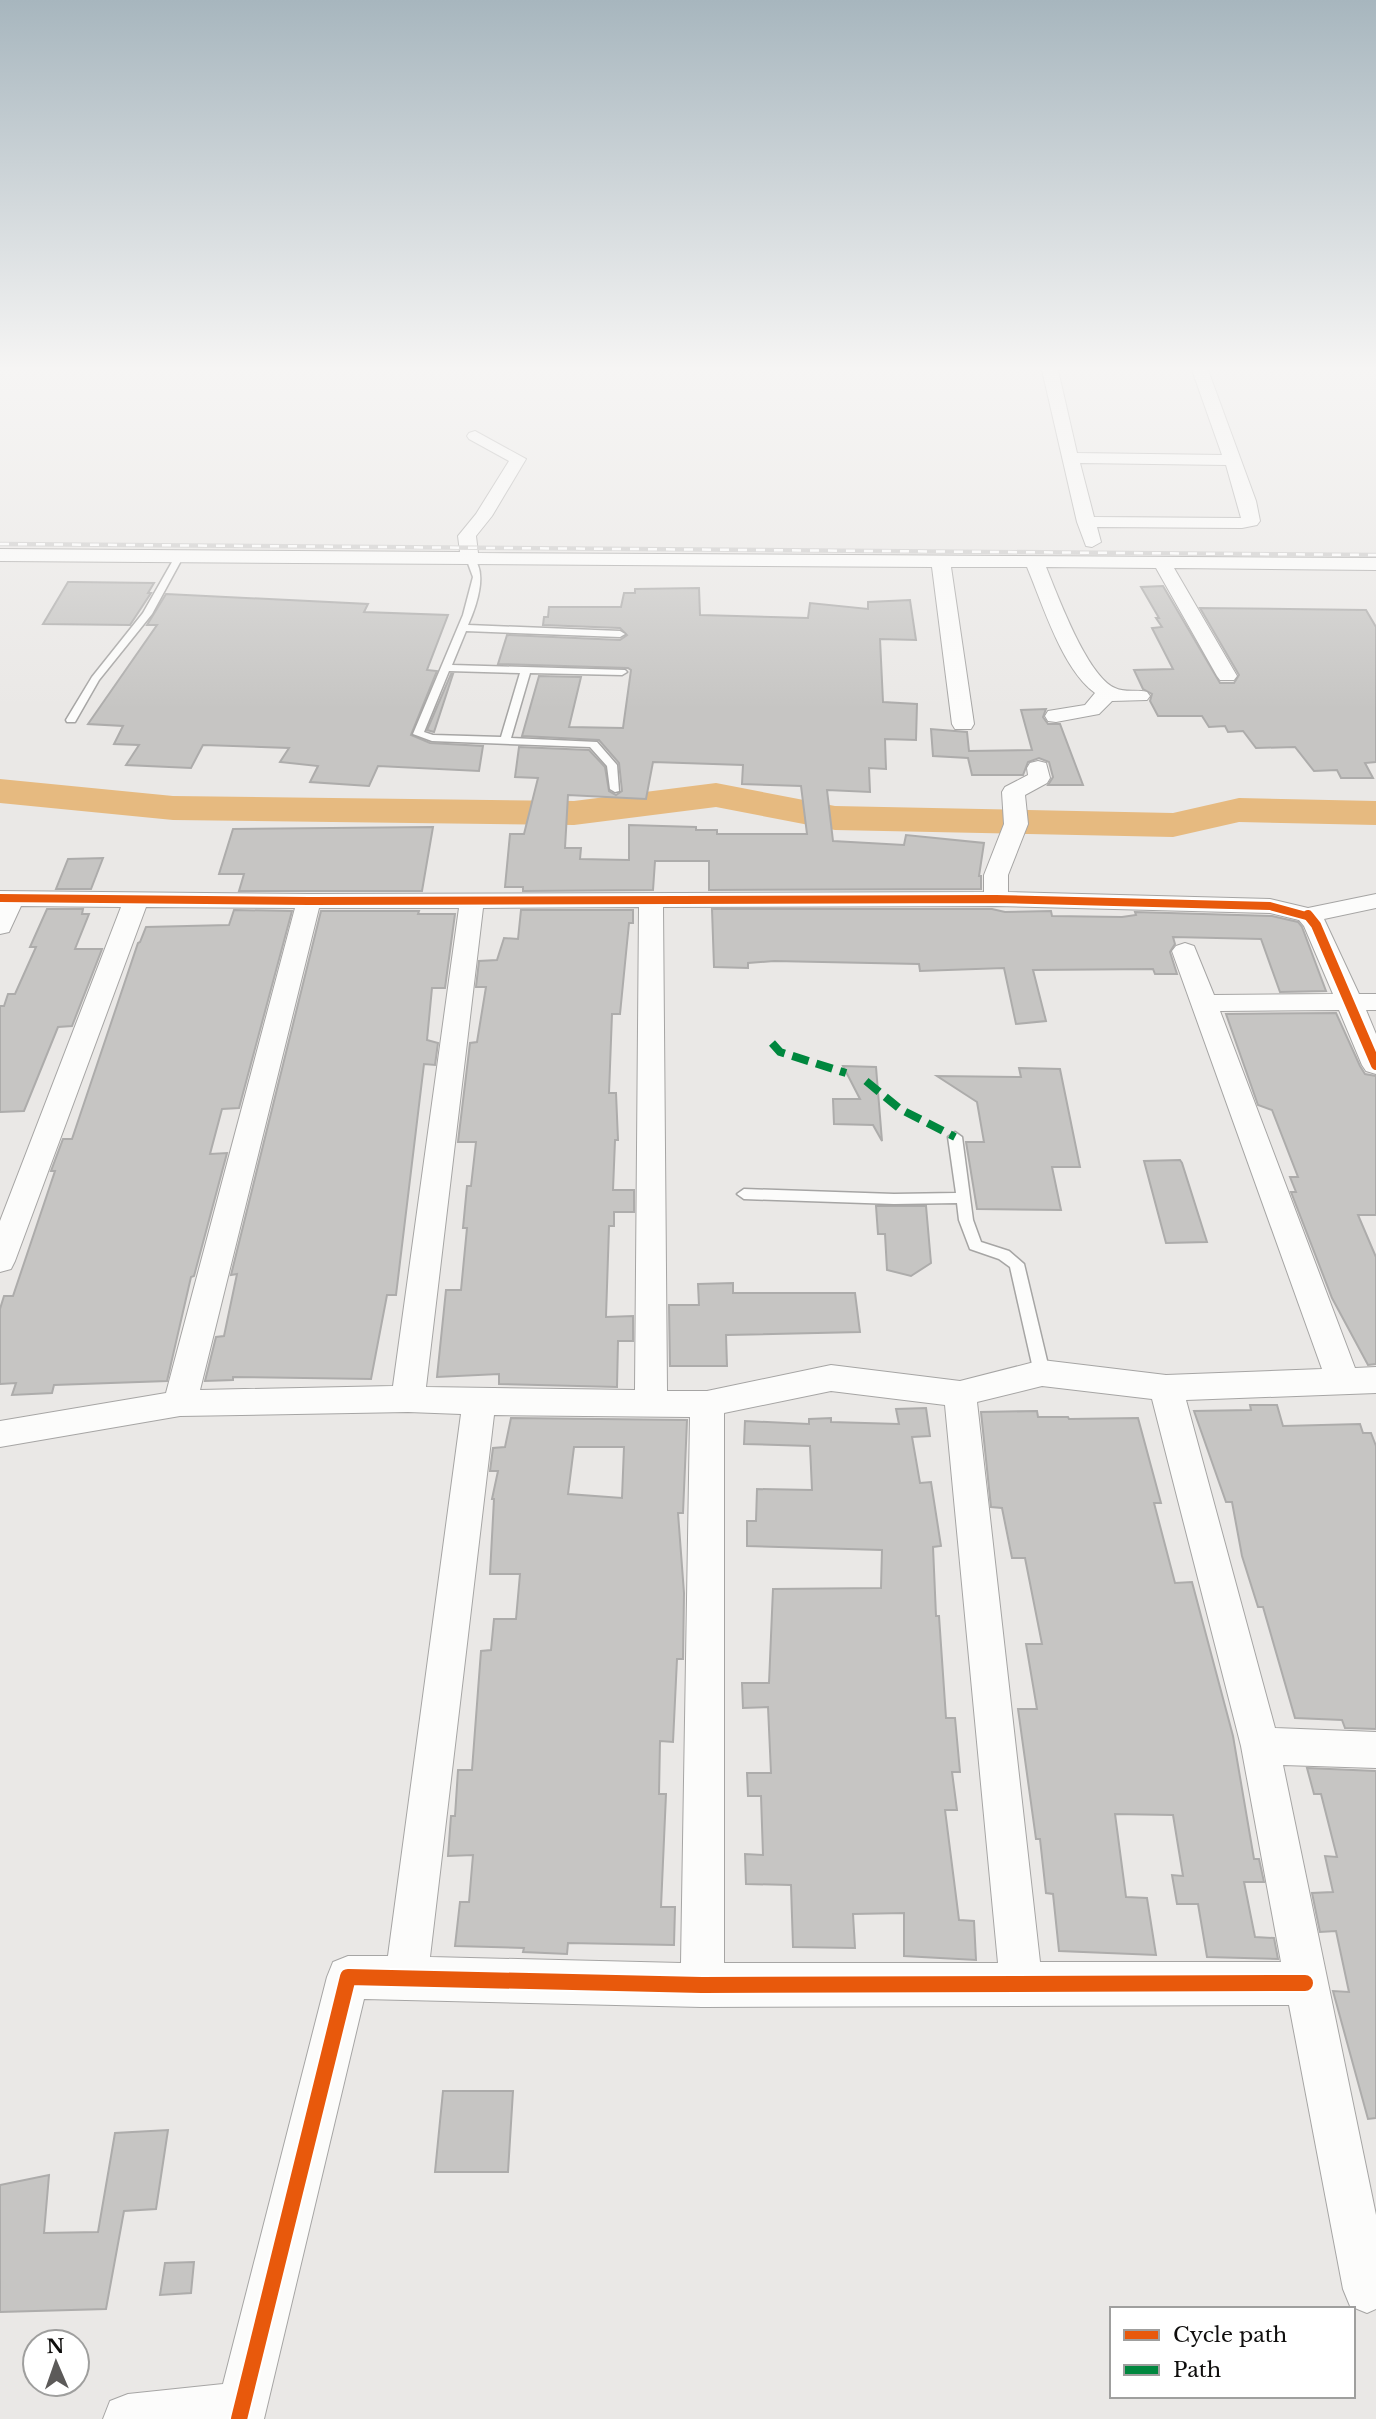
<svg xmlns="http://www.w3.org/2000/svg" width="1376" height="2419" font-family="'Libre Baskerville',serif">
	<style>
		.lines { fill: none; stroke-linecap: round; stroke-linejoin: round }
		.river { fill: #e6ba80; fill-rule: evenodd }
		.building { fill: #c6c5c3; stroke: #adacab; stroke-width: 2; fill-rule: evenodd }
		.lane-casing { stroke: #a6a5a4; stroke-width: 3 }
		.street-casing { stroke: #a6a5a4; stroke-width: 2 }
		.lane { fill: #fcfcfb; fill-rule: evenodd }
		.street { fill: #fcfcfb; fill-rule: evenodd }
		.rail-casing { stroke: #cac9c8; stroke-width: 4.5 }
		.rail { stroke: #fff; stroke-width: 2.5; stroke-dasharray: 9; stroke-linecap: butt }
		.quiet { stroke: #00873e; stroke-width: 8; stroke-dasharray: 17 8; stroke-linecap: butt }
		.cycleway-far2-casing { stroke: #fff; stroke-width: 11 }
		.cycleway-far1-casing { stroke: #fff; stroke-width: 14 }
		.cycleway-casing { stroke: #fff; stroke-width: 20 }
		.cycleway-far2 { stroke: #e8590c; stroke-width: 8 }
		.cycleway-far1 { stroke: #e8590c; stroke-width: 10 }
		.cycleway { stroke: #e8590c; stroke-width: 16 }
	</style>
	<rect width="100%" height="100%" fill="#eae8e6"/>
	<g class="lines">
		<polygon class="river" points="0,779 173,796 574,801 716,783 835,806 1173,813 1239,798 1376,801 1376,825 1239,822 1173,837 835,830 716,807 574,825 173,820 0,803"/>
	</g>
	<g class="building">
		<polygon points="68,582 74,582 154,583 148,593 151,593 130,625 43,624"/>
		<polygon points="1163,586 1220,683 1234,683 1239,675 1200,608 1366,610 1376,627 1376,762 1365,763 1373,778 1341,778 1337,770 1314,771 1295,747 1256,748 1243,731 1228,732 1225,726 1209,727 1202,716 1158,716 1150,701 1152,694 1143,689 1134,670 1173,669 1152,628 1162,627 1156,618 1159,618 1141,587"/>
		<path d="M699,588L700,615L808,618L810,603L868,609V602L910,600L916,640L880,639L883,702L917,704L916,740L885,739L886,769L869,768L870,792L827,790L833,841L904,845L906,835L984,843L979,876H981V889L709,890V861H655L653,890L523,891V887H505L510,834H524L538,778L515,777L519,747L589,750L605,767L609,791L616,795L622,791L619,763L599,740L522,736L539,676L581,677L569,727L623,728L631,670L628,668L498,664L507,635L620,640L627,635L620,628L543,625L544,617H548L549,607H621L624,593H635V589ZM653,762L743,765L742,784L801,786L807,834H717V830H696V827L629,825V860L580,859L581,848H565L568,795L646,799Z"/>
		<polygon points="166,594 368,604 364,612 448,615 427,670 437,671 411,735 430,743 483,746 479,771 378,766 369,786 310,782 318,766 280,762 289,748 203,745 191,768 126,765 139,745 114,744 123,726 88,724 157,625 147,625"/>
		<polygon points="451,674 453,674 434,732 427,730"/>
		<polygon points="1046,709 1043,717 1048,724 1060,724 1083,785 1048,785 1053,777 1049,762 1039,758 1028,762 1023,775 972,775 968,758 933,756 931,729 967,732 969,751 1032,750 1021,710"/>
		<polygon points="433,827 422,891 239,891 244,874 219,874 233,829"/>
		<polygon points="103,858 91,889 56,889 68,859"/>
		<polygon points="47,909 83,909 82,914 89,914 75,949 102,949 72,1026 58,1027 24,1111 0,1112 0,1006 4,1006 8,994 15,994 36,947 30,947"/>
		<polygon points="712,909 992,909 1005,912 1051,911 1052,916 1122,917 1136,915 1135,912 1272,916 1298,922 1302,927 1326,991 1280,992 1261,939 1173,937 1175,944 1170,952 1177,974 1155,974 1153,969 1033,970 1046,1021 1016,1024 1004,968 920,971 919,964 774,961 748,963 748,968 714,967"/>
		<polygon points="234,910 292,911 239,1108 222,1109 210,1154 227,1153 194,1276 191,1277 167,1381 54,1385 52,1393 12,1395 16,1383 0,1384 0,1309 4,1296 13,1296 55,1171 51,1171 63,1139 72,1139 138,943 140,942 146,927 229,925"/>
		<polygon points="521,910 633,910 633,923 629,923 620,1014 612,1014 609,1093 616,1093 618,1140 615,1140 613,1190 634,1190 634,1212 614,1212 614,1226 609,1226 606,1317 633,1316 633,1341 618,1341 617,1387 499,1384 499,1374 437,1377 446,1290 461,1290 467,1228 463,1228 467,1186 471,1186 476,1142 458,1142 470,1043 477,1042 486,987 476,987 479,961 497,960 504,938 518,939"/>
		<polygon points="321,911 419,911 418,914 455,914 445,988 432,988 427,1040 438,1043 435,1065 424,1064 396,1295 387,1295 371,1379 233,1377 233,1380 205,1381 216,1337 224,1336 237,1274 231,1275"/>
		<polygon points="1336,1013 1360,1066 1365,1074 1376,1076 1376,1215 1358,1215 1376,1257 1376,1364 1368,1365 1332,1298 1291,1192 1296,1192 1290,1177 1298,1177 1272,1110 1258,1105 1226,1014"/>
		<polygon points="843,1066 876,1067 882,1141 873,1125 834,1124 833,1099 860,1099"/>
		<polygon points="1019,1068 1060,1069 1080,1167 1052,1167 1061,1210 977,1209 966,1142 984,1142 977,1102 937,1076 1021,1077"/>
		<polygon points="1180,1160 1182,1163 1207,1242 1166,1243 1144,1161"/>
		<polygon points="876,1206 926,1206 931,1263 911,1276 887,1270 885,1234 878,1234"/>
		<polygon points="733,1283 733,1293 855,1293 860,1332 726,1335 727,1366 670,1366 669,1305 699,1305 698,1284"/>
		<polygon points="1250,1405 1277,1405 1283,1426 1360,1424 1363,1433 1371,1433 1376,1446 1376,1729 1345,1728 1342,1720 1295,1718 1263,1607 1258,1607 1242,1556 1232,1502 1226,1502 1194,1411 1251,1410"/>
		<polygon points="926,1408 930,1436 912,1437 920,1483 931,1482 941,1546 933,1547 936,1616 939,1616 946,1718 955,1718 960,1772 952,1772 957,1810 945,1810 959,1920 974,1921 976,1960 904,1956 904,1913 853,1914 855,1948 793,1947 791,1885 746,1884 745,1854 763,1855 761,1796 748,1796 747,1773 771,1773 768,1707 743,1708 742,1683 769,1683 773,1589 881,1588 882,1550 747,1546 747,1521 756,1521 757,1489 812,1490 810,1446 744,1444 745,1421 809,1424 809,1419 831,1418 831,1422 899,1424 896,1409"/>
		<polygon points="1037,1411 1038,1417 1068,1417 1069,1419 1138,1418 1161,1503 1154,1503 1175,1583 1192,1582 1233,1736 1254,1859 1259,1859 1264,1882 1244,1882 1255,1937 1274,1938 1278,1959 1207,1957 1198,1904 1177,1904 1172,1875 1183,1876 1173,1815 1115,1814 1126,1897 1147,1898 1156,1955 1059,1951 1053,1894 1046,1893 1040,1839 1036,1839 1018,1709 1037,1709 1026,1644 1042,1644 1025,1558 1012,1558 1002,1508 991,1507 981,1412"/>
		<path d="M511,1418L687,1420L683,1513H678L684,1593L683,1659H677L673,1742L660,1741L659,1794H666L661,1907H675L674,1945L568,1943L567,1954L523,1952L524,1948L455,1946L460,1902H469L473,1855L448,1856L451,1816H455L458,1770H472L481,1651L491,1650L494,1619H516L520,1574H490L494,1499H492L498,1471H490L493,1448L505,1447ZM574,1447H624L622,1498L568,1494Z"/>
		<polygon points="1307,1768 1376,1771 1376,2118 1368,2119 1333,1991 1349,1992 1336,1931 1320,1932 1312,1893 1333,1892 1325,1856 1337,1857 1321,1794 1314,1794"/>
		<polygon points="443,2091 513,2091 508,2172 435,2172"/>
		<polygon points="168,2130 156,2209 124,2211 106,2309 0,2312 0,2185 49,2175 44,2233 98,2232 115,2133"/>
		<polygon points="194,2262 191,2293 160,2295 165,2263"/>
	</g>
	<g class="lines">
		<g class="lane-casing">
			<g id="lane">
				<polygon points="176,555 183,557 152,614 99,680 75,722 67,722 66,720 92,677 143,613"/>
				<path d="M470,555C490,569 476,607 468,625L620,631L625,634L620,637L466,631L452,665L625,670L627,672L622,675L530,673L511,738L597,742L617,765L619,791L615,792L610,789L607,766L590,747L432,741L413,734L463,615L473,577L466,558ZM449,671L520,673L501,737L433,735L424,732Z"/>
				<polygon points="955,1132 962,1137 973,1220 981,1242 1009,1251 1024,1264 1050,1373 1047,1377 1037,1377 1034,1373 1010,1267 999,1259 970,1249 959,1220 957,1203 894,1204 744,1199 737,1194 744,1189 894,1194 956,1193 948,1137"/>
			</g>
		</g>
		<g class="street-casing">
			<g id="street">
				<path d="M1042,370H1058L1077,453L1222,455L1192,370H1208L1256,501L1260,521L1257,525L1242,528L1097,527L1101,542L1092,547L1086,546L1077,522ZM1080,463L1226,465L1241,518L1094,517Z"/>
				<path d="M475,431L526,459L492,516L476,536L478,553L1376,558V570L1174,568L1237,676L1234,680H1220L1217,676L1156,568L1046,567C1058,596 1087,676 1115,688C1125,693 1137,689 1147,692L1150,696L1147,700L1112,701L1099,714L1056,722L1048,721L1045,716L1048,711L1085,705L1095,693C1062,669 1043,605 1027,567H951L974,724L971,729H955L952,724L932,567L0,561V549L460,552L458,536L476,514L509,461L469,439L467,436L469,433Z"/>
				<path d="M1038,761L1046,763L1050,778L1047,783L1025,795L1028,824L1008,875V892L1270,899L1308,908L1376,894V908L1324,919L1359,994H1376V1010H1366L1376,1034V1074L1366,1071L1362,1065L1339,1010L1220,1011L1355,1368L1376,1367V1393L1186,1400L1275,1728L1376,1732V1768L1283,1765L1376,2215V2309L1367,2313L1350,2306L1343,2289L1289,2005L702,2007L364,1999L264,2419H103L110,2401L128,2394L223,2384L327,1977L333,1962L348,1956H388L461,1414L408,1412L180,1416L0,1447V1421L166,1393L295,908L146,907L15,1261L11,1269L0,1272V1221L121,907L21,906L9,932L0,934V891L309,894L984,892V875L1004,824L1002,792L1005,787L1028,775L1027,768L1030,763ZM996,906L1270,913L1299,920L1304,926L1333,994L1214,995L1194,946L1185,943L1176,946L1172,951L1322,1369L1166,1375L1042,1360L960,1381L831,1365L707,1391H667L663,907ZM639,907L635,1390L426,1387L483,908ZM319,908H459L393,1386L200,1390ZM1042,1386L1152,1399L1241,1746L1281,1962H1040L977,1402ZM831,1391L945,1405L998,1963H724V1413ZM494,1415L690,1417L681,1963L430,1957Z"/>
			</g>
		</g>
		<use href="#lane" class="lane"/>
		<use href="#street" class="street"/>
		<g class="rail-casing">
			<polyline id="rail" points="0,544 1376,555"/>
		</g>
		<use href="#rail" class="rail"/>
		<g class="quiet">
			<polyline points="772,1043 780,1052 846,1073"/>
			<polyline points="866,1081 900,1109 955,1137"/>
		</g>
		<g class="cycleway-far2-casing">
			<polyline id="cycleway-far2" points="0,898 309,901 996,899 1270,906 1310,917"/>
		</g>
		<g class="cycleway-far1-casing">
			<polyline id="cycleway-far1" points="1308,915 1316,925 1376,1065"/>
		</g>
		<g class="cycleway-casing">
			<polyline id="cycleway" points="239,2419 348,1977 702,1985 1305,1983"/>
		</g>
		<use href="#cycleway-far2" class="cycleway-far2"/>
		<use href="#cycleway-far1" class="cycleway-far1"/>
		<use href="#cycleway" class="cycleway"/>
	</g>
	<linearGradient id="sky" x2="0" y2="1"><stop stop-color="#a7b6be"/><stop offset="0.52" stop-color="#f6f5f4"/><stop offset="1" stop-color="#f6f5f4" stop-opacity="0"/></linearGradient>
	<rect width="1376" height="709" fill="url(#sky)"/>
	<rect x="1110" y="2307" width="245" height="91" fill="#ffffff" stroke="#9f9f9e" stroke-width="2"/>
	<rect x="1124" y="2330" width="35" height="10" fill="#e8590c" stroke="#9f9f9e" stroke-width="2"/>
	<text x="1173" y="2342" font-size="21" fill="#0f0e0d">Cycle path</text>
	<rect x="1124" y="2365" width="35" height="10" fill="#00873e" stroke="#9f9f9e" stroke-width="2"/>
	<text x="1173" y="2377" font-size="21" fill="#0f0e0d">Path</text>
	<g transform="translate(56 2363) rotate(358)"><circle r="33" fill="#ffffff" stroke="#9f9f9e" stroke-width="2"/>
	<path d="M0-5L12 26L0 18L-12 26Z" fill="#5c5a59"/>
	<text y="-10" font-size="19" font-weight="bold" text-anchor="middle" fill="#0f0e0d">N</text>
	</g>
</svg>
